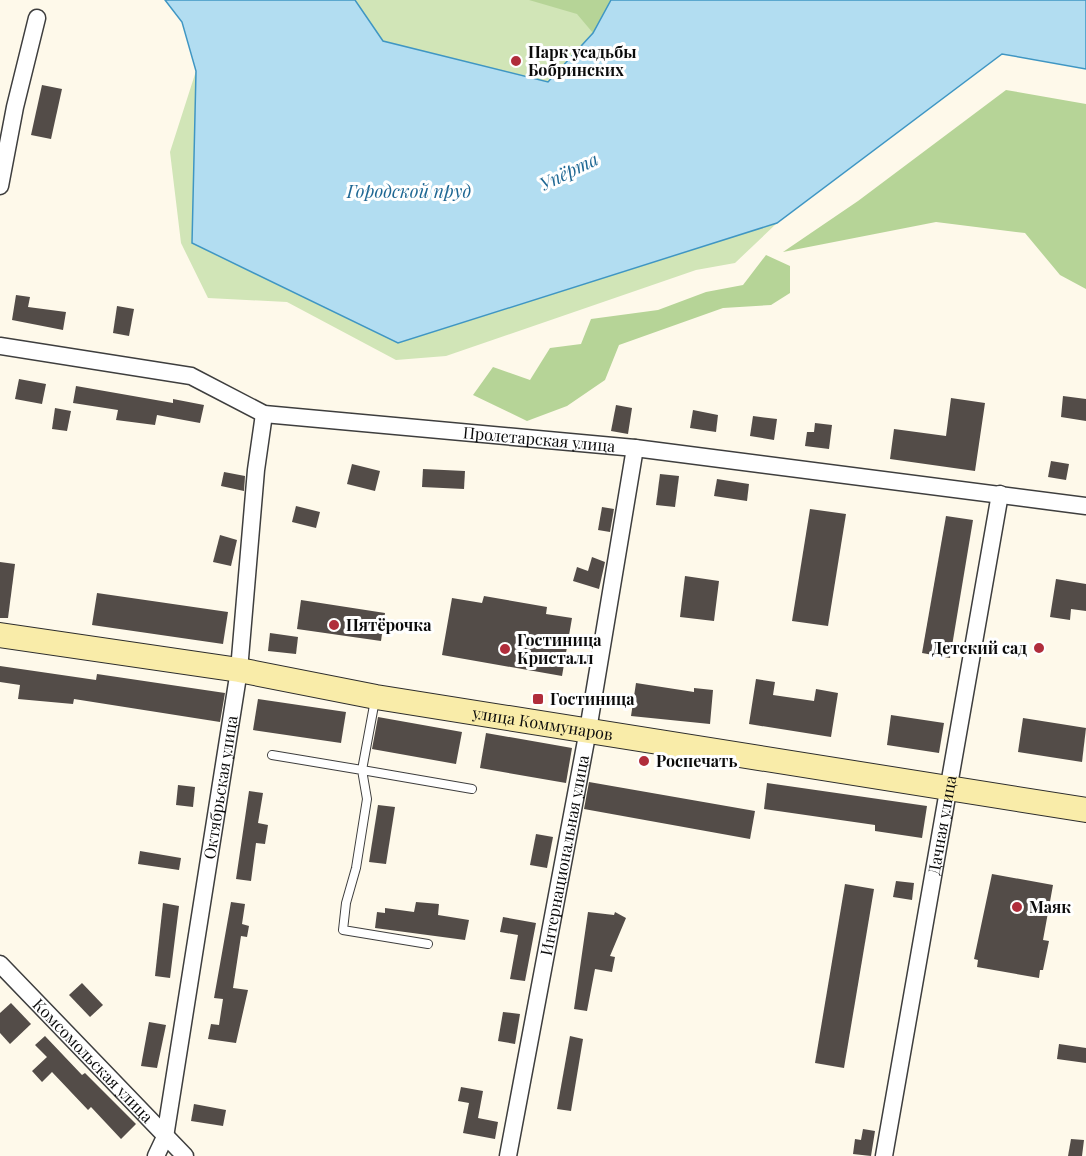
<svg xmlns="http://www.w3.org/2000/svg" width="1086" height="1156" font-family="'Playfair Display',serif">
	<style>
		.green { fill: #d1e5b7 }
		.forest { fill: #b6d497 }
		.water { fill: #b2ddf1; stroke: #3f96c3; stroke-width: 1.5 }
		.building { fill: #534c48 }
		.lines { fill: none; stroke-linecap: round; stroke-linejoin: round }
		.service-casing { stroke: #3e3e3e; stroke-width: 10 }
		.minor-casing { stroke: #3e3e3e; stroke-width: 19 }
		.secondary-casing { stroke: #2d2d2d; stroke-width: 26 }
		.service { stroke: #fff; stroke-width: 8 }
		.minor { stroke: #fff; stroke-width: 16 }
		.secondary { stroke: #f9eca9; stroke-width: 24 }
		.poi-dot { fill: #b02d3b; stroke: #fff; stroke-width: 2 }
		.labels { text-anchor: middle; stroke-width: 6; stroke-linejoin: round; paint-order: stroke }
		.poi-label { font-size: 16px; font-weight: bold; fill: #0b0b0b; stroke: #fff; text-anchor: start }
		.street-label { font-size: 16px; fill: #0b0b0b; stroke: #fff }
		.water-label { font-size: 18px; font-style: italic; fill: #1e6793; stroke: #fff }
	</style>
	<rect width="100%" height="100%" fill="#fef9ea"/>
	<g class="green">
		<polygon points="355,0 611,0 593,33 548,82 383,41"/>
		<polygon points="196,71 193,243 398,343 777,223 735,263 696,270 446,356 396,360 287,302 208,298 181,243 170,152"/>
	</g>
	<g class="forest">
		<polygon points="529,0 611,0 593,33 577,14"/>
		<polygon points="1006,90 1086,104 1086,289 1060,275 1025,233 936,222 783,252 858,201"/>
		<polygon points="766,255 790,266 790,293 771,305 723,308 619,345 605,380 567,406 527,421 473,395 493,367 530,380 550,348 581,344 591,319 658,310 706,292 743,285"/>
	</g>
	<polygon class="water" points="165,0 355,0 383,41 548,82 593,33 611,0 1086,0 1086,69 1002,54 777,223 398,343 192,243 196,71 182,22"/>
	<g class="building">
		<polygon points="42,85 62,89 51,139 31,135"/>
		<polygon points="16,295 30,297 28,307 66,312 63,330 12,320"/>
		<polygon points="117,306 134,309 129,336 113,333"/>
		<polygon points="19,379 46,384 42,404 15,399"/>
		<polygon points="76,386 173,403 173,399 204,405 200,423 157,415 155,425 116,420 118,410 73,403"/>
		<polygon points="1063,396 1086,399 1086,421 1061,417"/>
		<polygon points="951,398 985,403 975,471 890,459 894,429 946,436"/>
		<polygon points="616,405 632,408 628,434 611,431"/>
		<polygon points="55,408 71,411 67,431 52,429"/>
		<polygon points="693,410 718,415 716,432 690,428"/>
		<polygon points="753,416 777,419 774,440 750,436"/>
		<polygon points="815,423 832,425 829,449 805,446 807,432 814,432"/>
		<polygon points="1051,461 1069,464 1066,480 1048,477"/>
		<polygon points="352,464 380,471 375,491 347,484"/>
		<polygon points="423,469 465,471 464,489 422,487"/>
		<polygon points="224,472 245,476 244,491 221,486"/>
		<polygon points="660,474 679,476 675,507 656,505"/>
		<polygon points="717,479 749,484 747,501 714,496"/>
		<polygon points="296,506 320,512 316,528 292,522"/>
		<polygon points="602,507 614,509 610,532 598,530"/>
		<polygon points="810,509 846,514 828,626 792,621"/>
		<polygon points="946,516 973,520 950,658 922,653"/>
		<polygon points="220,535 237,540 231,566 213,562"/>
		<polygon points="592,557 605,562 599,589 573,581 577,567 588,571"/>
		<polygon points="0,562 15,564 8,618 0,618"/>
		<polygon points="685,576 719,581 714,621 680,617"/>
		<polygon points="1056,579 1086,584 1086,611 1071,609 1070,620 1050,617"/>
		<polygon points="97,593 228,612 223,644 92,625"/>
		<polygon points="484,596 547,607 546,614 572,618 562,676 442,655 452,598 482,603"/>
		<polygon points="301,600 385,613 381,641 297,629"/>
		<polygon points="270,633 298,637 296,654 268,651"/>
		<polygon points="0,666 96,680 97,674 225,693 220,722 74,699 73,704 18,699 20,685 0,682"/>
		<polygon points="756,679 775,682 773,695 814,701 816,689 838,693 831,737 749,724"/>
		<polygon points="636,683 694,692 694,688 713,690 710,724 631,716"/>
		<polygon points="258,699 346,712 341,743 253,730"/>
		<polygon points="891,715 944,723 939,753 887,745"/>
		<polygon points="378,717 462,732 456,764 372,749"/>
		<polygon points="1023,718 1086,728 1082,762 1018,752"/>
		<polygon points="486,733 572,748 566,783 480,768"/>
		<polygon points="589,782 755,811 750,839 584,809"/>
		<polygon points="767,783 927,806 922,838 875,831 875,825 764,809"/>
		<polygon points="178,785 195,787 193,807 176,805"/>
		<polygon points="249,791 263,793 258,823 268,825 265,844 256,843 251,881 236,879"/>
		<polygon points="378,805 395,807 386,864 369,862"/>
		<polygon points="536,834 553,837 547,868 530,865"/>
		<polygon points="140,851 181,858 179,870 138,864"/>
		<polygon points="992,874 1053,885 1043,940 1049,941 1043,970 1040,970 1039,978 977,967 978,960 974,959"/>
		<polygon points="896,881 914,883 912,900 893,897"/>
		<polygon points="845,884 874,889 844,1068 815,1063"/>
		<polygon points="231,902 245,904 242,924 249,926 247,937 241,936 233,988 248,990 236,1043 208,1039 211,1024 219,1025 223,999 214,998"/>
		<polygon points="416,902 439,904 438,915 469,920 465,940 375,928 377,912 385,913 385,908 414,912"/>
		<polygon points="163,903 179,906 170,978 155,976"/>
		<polygon points="588,912 614,915 615,912 626,918 610,956 615,957 612,972 595,969 587,1011 574,1009"/>
		<polygon points="503,917 536,923 525,981 510,979 518,935 500,932"/>
		<polygon points="82,983 103,1005 90,1017 69,995"/>
		<polygon points="11,1003 31,1024 10,1044 0,1033 0,1013"/>
		<polygon points="503,1012 520,1014 515,1044 498,1041"/>
		<polygon points="149,1022 166,1025 157,1068 141,1066"/>
		<polygon points="45,1036 82,1075 85,1073 136,1124 121,1139 91,1107 88,1110 52,1072 42,1082 32,1071 47,1057 35,1045"/>
		<polygon points="570,1036 583,1039 571,1111 557,1109"/>
		<polygon points="1059,1044 1086,1048 1086,1063 1057,1059"/>
		<polygon points="461,1087 483,1091 478,1118 498,1122 495,1139 463,1133 469,1103 458,1101"/>
		<polygon points="194,1104 226,1110 223,1126 191,1121"/>
		<polygon points="863,1129 875,1131 871,1156 853,1154 855,1139 861,1140"/>
		<polygon points="1071,1139 1084,1140 1082,1156 1068,1156"/>
	</g>
	<g class="lines">
		<g class="service-casing">
			<g id="service">
				<polyline points="375,700 362,770 472,789"/>
				<polyline points="272,755 362,770 367,799 356,868 346,903 343,930 428,944"/>
			</g>
		</g>
		<g class="minor-casing">
			<g id="minor">
				<polyline points="0,186 15,107 37,18"/>
				<path id="s1" d="M0,346L191,376L264,414L635,448L1086,506"/>
				<path id="s2" d="M0,964L185,1156"/>
				<path id="s3" d="M156,1156L165,1137L239,670L256,470L264,414"/>
				<path id="s4" d="M508,1156L588,730L635,448"/>
				<path id="s5" d="M884,1156L1000,494"/>
			</g>
		</g>
		<g class="secondary-casing">
			<g id="secondary">
				<path id="s6" d="M0,635L239,670L376,697L1086,810"/>
			</g>
		</g>
		<use href="#service" class="service"/>
		<use href="#minor" class="minor"/>
		<use href="#secondary" class="secondary"/>
	</g>
	<g class="poi-dot">
		<circle cx="516" cy="61" r="6"/>
		<circle cx="334" cy="625" r="6"/>
		<circle cx="1039" cy="648" r="6"/>
		<circle cx="505" cy="649" r="6"/>
		<rect x="532" y="693" width="12" height="12" rx="3"/>
		<circle cx="644" cy="761" r="6"/>
		<circle cx="1017" cy="907" r="6"/>
	</g>
	<g class="labels">
		<g class="poi-label">
			<text x="528" y="58">Парк усадьбы<tspan x="528" dy="18">Бобринских</tspan></text>
			<text x="346" y="631">Пятёрочка</text>
			<text x="517" y="646">Гостиница<tspan x="517" dy="18">Кристалл</tspan></text>
			<text x="1027" y="654" text-anchor="end">Детский сад</text>
			<text x="550" y="705">Гостиница</text>
			<text x="656" y="767">Роспечать</text>
			<text x="1029" y="913">Маяк</text>
		</g>
		<g class="street-label">
			<text dy="6" stroke="none"><textPath href="#s1" startOffset="552">Пролетарская улица</textPath></text>
			<text dy="6" stroke="none"><textPath href="#s6" startOffset="550">улица Коммунаров</textPath></text>
			<text dy="6" stroke="none"><textPath href="#s3" startOffset="375">Октябрьская улица</textPath></text>
			<text dy="6" stroke="none"><textPath href="#s5" startOffset="336">Дачная улица</textPath></text>
			<text dy="6" stroke="none"><textPath href="#s4" startOffset="306">Интернациональная улица</textPath></text>
			<text dy="6" stroke="none"><textPath href="#s2" startOffset="134">Комсомольская улица</textPath></text>
		</g>
		<g class="water-label">
			<text transform="translate(569 172) rotate(-26)" y="6">Упёрта</text>
			<text x="409" y="198">Городской пруд</text>
		</g>
	</g>
</svg>
